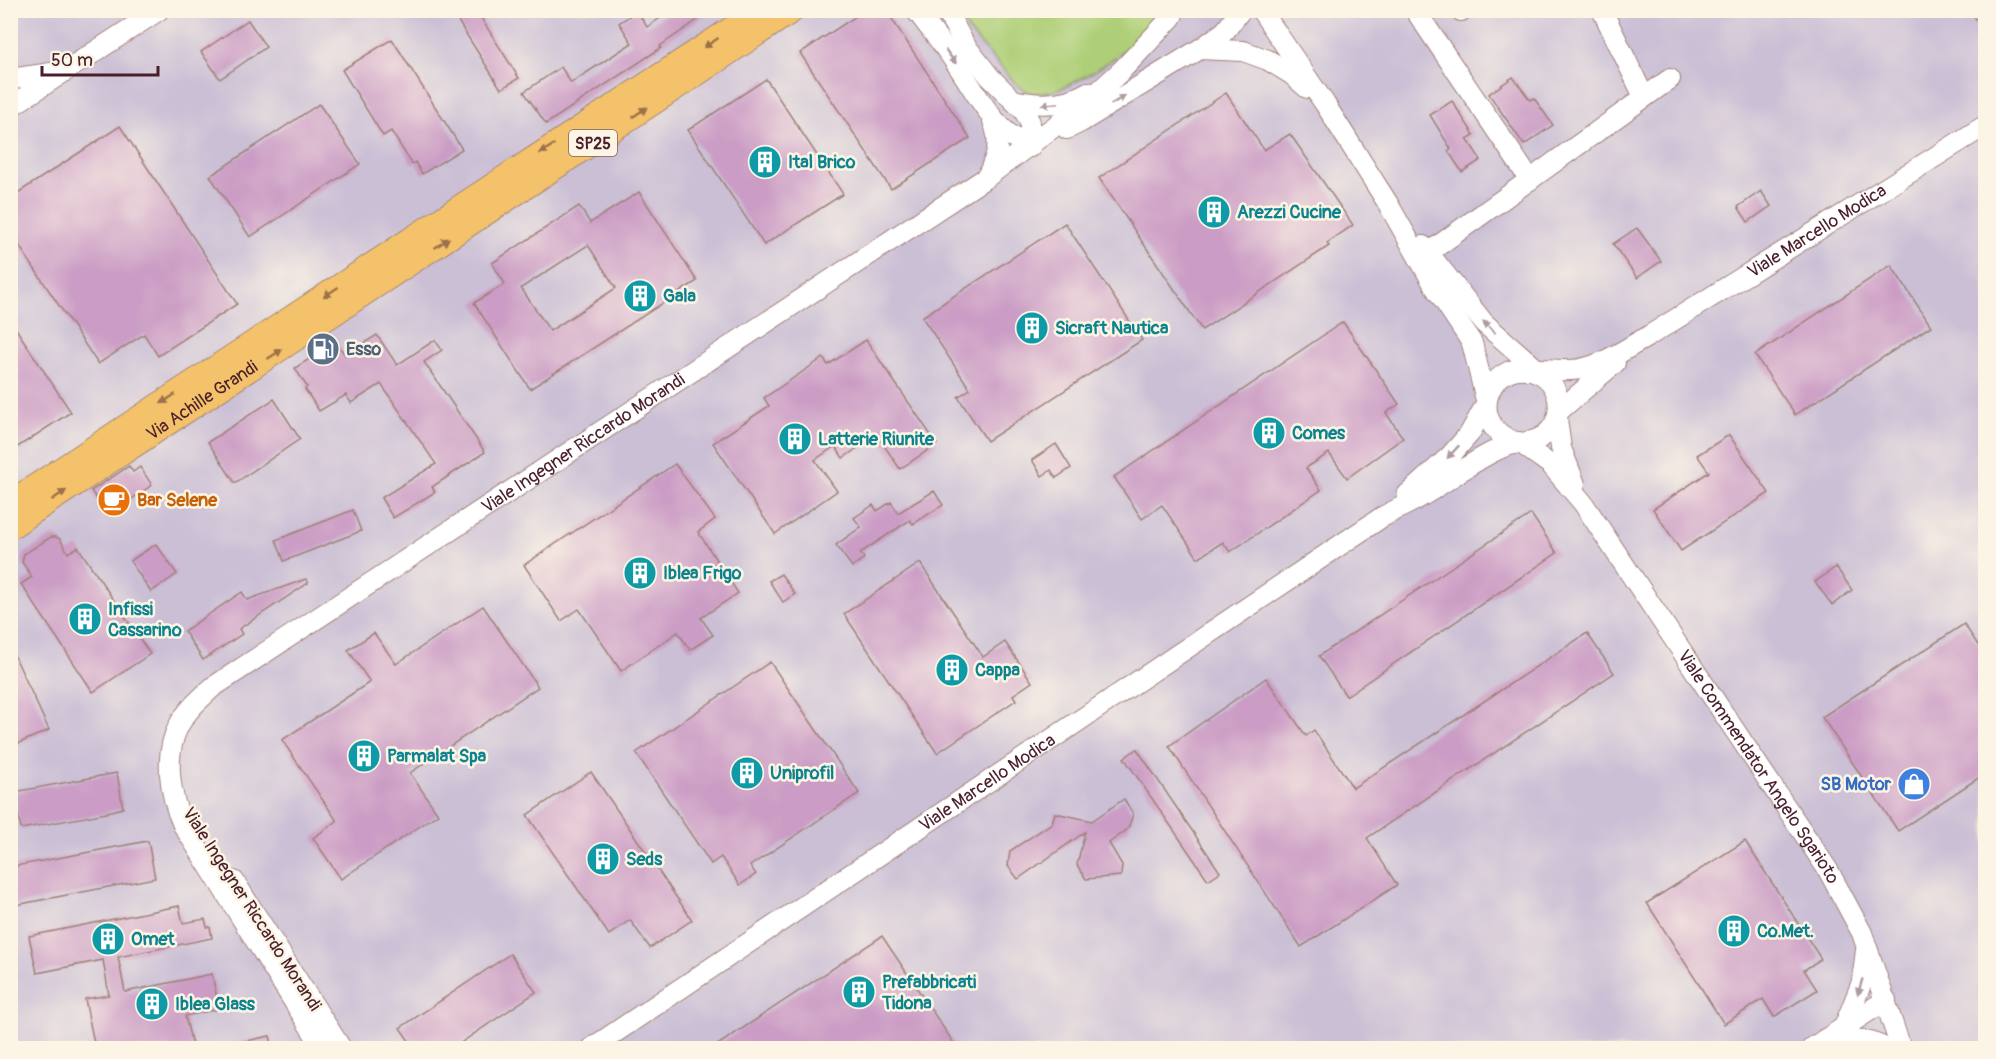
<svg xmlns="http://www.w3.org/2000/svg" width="1996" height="1059" font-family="Pangolin,sans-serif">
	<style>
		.industrial { fill: #cbbfd5 }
		.green { fill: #aecf77; stroke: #7c7751; stroke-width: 1.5 }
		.building { fill: #cb9cc5; fill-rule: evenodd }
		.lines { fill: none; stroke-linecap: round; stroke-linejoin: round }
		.minor-casing { stroke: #a0817a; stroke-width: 22 }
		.major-casing { stroke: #a0817a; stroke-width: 26 }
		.minor { stroke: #fff; stroke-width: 20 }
		.major { stroke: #f3c26a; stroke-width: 24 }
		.oneway { fill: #9e704a }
		.oneway2 { fill: #ae9aa0 }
		.labels { text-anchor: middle; stroke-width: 5; stroke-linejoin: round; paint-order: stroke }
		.shield { fill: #fcf5e5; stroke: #7f5f63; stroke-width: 1.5 }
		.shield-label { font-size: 16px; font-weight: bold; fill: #4a1f2b }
		.culture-label { font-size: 18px; font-weight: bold; fill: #0d838f; stroke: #fcf5e5; text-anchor: start }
		.street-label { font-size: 18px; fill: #4a1f2b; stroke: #fcf5e5 }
		.service-label { font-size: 18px; font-weight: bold; fill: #4e5e75; stroke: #fcf5e5; text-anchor: start }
		.food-label { font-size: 18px; font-weight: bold; fill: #c56008; stroke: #fcf5e5; text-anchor: start }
		.shop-label { font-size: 18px; font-weight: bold; fill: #366cbe; stroke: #fcf5e5; text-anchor: end }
	</style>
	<rect width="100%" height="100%" fill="#fcf5e5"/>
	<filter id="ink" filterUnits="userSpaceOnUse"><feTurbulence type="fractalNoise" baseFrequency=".0167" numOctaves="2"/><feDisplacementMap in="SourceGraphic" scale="12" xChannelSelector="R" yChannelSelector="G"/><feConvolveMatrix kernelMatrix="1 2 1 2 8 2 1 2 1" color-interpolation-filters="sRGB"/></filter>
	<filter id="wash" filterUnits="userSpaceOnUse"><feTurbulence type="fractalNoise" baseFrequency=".008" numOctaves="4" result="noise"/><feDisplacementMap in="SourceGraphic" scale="24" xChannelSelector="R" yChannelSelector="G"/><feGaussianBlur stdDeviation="1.35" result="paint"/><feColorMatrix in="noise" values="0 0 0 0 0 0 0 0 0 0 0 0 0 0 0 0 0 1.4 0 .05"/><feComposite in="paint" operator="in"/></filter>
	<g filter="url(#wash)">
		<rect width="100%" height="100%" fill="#f6e3c8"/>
		<polygon class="industrial" points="10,11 1985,11 1985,1048 11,1048"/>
		<path class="green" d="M958,11H1158C1152,21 1145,32 1136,40C1118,58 1069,90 1044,93C1034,95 1026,91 1018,86L968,30Z"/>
		<g id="blocks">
			<g class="building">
				<polygon points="451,10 476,10 519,78 501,89"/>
				<polygon points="672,10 712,10 660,46 661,48 546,124 524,92 561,67 571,83 632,43 619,23 637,11 647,27"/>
				<polygon points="865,10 886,10 970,138 891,189 800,53"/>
				<polygon points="248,20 266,47 220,79 201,52"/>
				<polygon points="392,39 462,149 422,174 415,162 412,164 391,131 383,136 342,70"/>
				<polygon points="1513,77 1530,100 1534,98 1553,125 1524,145 1489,94"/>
				<polygon points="766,79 843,194 764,245 688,130"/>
				<polygon points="1226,93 1264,150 1290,134 1353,225 1327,243 1329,246 1202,330 1099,178"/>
				<polygon points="1452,101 1474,135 1467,139 1481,160 1462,172 1448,151 1451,149 1430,115"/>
				<polygon points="319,104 360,164 250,237 210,176"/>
				<polygon points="120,126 237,304 158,356 144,334 98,364 10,232 10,198"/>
				<polygon points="1761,191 1771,206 1748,222 1738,207"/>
				<path d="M639,192L697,281L530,389L474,303L505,284L492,263L579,206L590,223ZM588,245L616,288L550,331L521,288Z"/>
				<polygon points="1065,223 1142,340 987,441 958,397 970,389 922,317"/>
				<polygon points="1637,228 1661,261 1637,278 1613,244"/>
				<polygon points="1891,265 1931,326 1795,415 1755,355"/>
				<polygon points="10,320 71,412 10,452"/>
				<polygon points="1343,322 1399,404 1386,413 1403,438 1347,478 1329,453 1306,468 1321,490 1230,552 1223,542 1198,558 1162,505 1142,519 1114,477"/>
				<polygon points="330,333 345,355 377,335 397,365 435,340 442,350 424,362 485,452 432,487 435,492 393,518 381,498 436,464 381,384 351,403 346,395 319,411 305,389 307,387 295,368 316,355 311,346"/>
				<polygon points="866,340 937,444 900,469 877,435 843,458 835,446 815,460 837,491 775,534 713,443 769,406 764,398 823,358 828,365"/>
				<polygon points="274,399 300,439 235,483 208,442"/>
				<polygon points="1729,435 1769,493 1681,551 1653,509 1709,472 1697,455"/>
				<polygon points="1056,444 1071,468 1056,478 1051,470 1042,476 1032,460"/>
				<polygon points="675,464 715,519 698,532 738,593 701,618 713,635 690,650 678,632 621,671 579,609 561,621 524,565"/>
				<polygon points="129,466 133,472 140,467 152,485 108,515 91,491"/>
				<polygon points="934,491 943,505 913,524 910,520 860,553 864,558 852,567 836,545 861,527 854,518 873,505 877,511 891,502 898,513"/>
				<polygon points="353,510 361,531 284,561 276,540"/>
				<polygon points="1531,514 1557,553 1346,696 1319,656"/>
				<polygon points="51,537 56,537 60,539 68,553 78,547 150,654 93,692 21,584 32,577 22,562 24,554"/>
				<polygon points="156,544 177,574 151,592 130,561"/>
				<polygon points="920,563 983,657 1005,642 1032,682 1013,695 1016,700 937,753 844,614"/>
				<polygon points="1836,567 1852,590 1832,605 1815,582"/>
				<polygon points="781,574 795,594 783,602 769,581"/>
				<polygon points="306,579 308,583 239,629 242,634 203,660 184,631 242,592 247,600"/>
				<polygon points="483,606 538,687 410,773 438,814 341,879 313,838 337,821 282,740 370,682 348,650 374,633 396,664"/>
				<polygon points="1964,624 1986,657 1986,773 1898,831 1822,717"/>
				<polygon points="1587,633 1614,673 1367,838 1397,885 1301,947 1169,746 1266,678 1306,736 1314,730 1353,788"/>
				<polygon points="10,646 49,730 10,747"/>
				<polygon points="770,662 859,793 750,866 756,874 740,885 721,857 711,864 636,753"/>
				<polygon points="1137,749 1220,872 1208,880 1124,758"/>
				<polygon points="591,772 692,920 650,948 630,920 609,935 527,815"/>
				<polygon points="117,773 123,808 107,812 107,813 21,829 14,792"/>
				<polygon points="1124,799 1133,814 1128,829 1109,843 1122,865 1121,876 1086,879 1077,865 1085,832 1018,879 1008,866 1010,851 1052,823 1055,813 1092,821"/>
				<polygon points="148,841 155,878 10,906 10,867"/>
				<polygon points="1745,841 1821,959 1804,970 1817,990 1774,1017 1763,999 1724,1024 1647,903"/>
				<polygon points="179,906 183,923 205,919 207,927 210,927 212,938 118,957 125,992 212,974 219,1009 185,1016 193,1048 95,1048 85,999 109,995 103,960 37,973 29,936"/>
				<polygon points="882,936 957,1048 713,1048"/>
				<polygon points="510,954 536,992 453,1048 414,1048 400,1028"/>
				<polygon points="270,1036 273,1048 236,1048 236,1043"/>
			</g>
		</g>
	</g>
	<g filter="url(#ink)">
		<use href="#blocks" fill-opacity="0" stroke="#a0817a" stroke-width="1.5"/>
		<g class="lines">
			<g class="minor-casing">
				<g id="minor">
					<path d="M916,10C929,28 943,44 955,62C978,94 992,130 1030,147"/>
					<polyline points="946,10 965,45 990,77 1024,111 1030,122 1030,147"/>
					<polyline points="1261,10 1325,104 1387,202 1437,290 1472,343 1486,400"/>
					<polyline points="1415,10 1530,180"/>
					<polyline points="1602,10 1644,97"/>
					<polyline points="1461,11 1461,10"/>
					<polyline points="1200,49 1225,31 1241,10"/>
					<polyline points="10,79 58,72"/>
					<path d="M1013,100C1039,106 1065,106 1088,92"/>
					<polyline points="10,107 159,10"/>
					<polyline points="1067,129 1081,122 1200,49 1243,51 1268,60 1291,74 1307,88"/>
					<path d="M987,177C997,155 1002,144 993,121"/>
					<polyline points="1423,246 1484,323 1541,373"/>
					<polyline points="1428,253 1670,79"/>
					<path id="s1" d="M1529,370C1543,367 1556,371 1571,370C1599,369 1623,350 1647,337L1986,125"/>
					<polyline points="1559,411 1615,363"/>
					<polyline points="1557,419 1561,448 1575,484"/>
					<path id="s2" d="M1519,442L1551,465L1583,503L1828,870L1862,933L1901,1048"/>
					<polyline points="1407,495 1450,456 1470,433 1486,404"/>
					<polyline points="234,881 341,1048"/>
					<polyline points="1844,1027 1862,982 1866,950"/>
					<path d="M1825,1039C1849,1038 1863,1037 1885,1048"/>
					<path id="s3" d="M323,1048L183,825C170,796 163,755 179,725C187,710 200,699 213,687L987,177L1086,103L1121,71L1171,18L1175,10"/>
					<path id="s4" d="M592,1048L1382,517C1397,509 1413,502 1427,493C1452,478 1475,459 1501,448C1519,440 1538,446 1551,429C1565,411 1559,383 1539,373C1494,351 1460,422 1515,442"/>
					<polyline points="1812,1048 1886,1000"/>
				</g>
			</g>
			<g class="major-casing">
				<g id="major">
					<polyline points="1985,10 1986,12"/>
					<polyline points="10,503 760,10"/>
					<path id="s5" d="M10,527L793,10"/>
				</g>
			</g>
			<use href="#minor" class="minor"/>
			<use href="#major" class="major"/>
		</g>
		<defs><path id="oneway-solid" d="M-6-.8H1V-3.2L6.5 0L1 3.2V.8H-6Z" transform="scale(1.5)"/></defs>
		<g class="oneway">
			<use href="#oneway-solid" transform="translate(711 43) rotate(147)"/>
			<use href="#oneway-solid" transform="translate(640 112) rotate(-34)"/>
			<use href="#oneway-solid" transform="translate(547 149) rotate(147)"/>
			<use href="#oneway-solid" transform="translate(442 243) rotate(-34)"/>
			<use href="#oneway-solid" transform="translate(331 292) rotate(147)"/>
			<use href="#oneway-solid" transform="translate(275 354) rotate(-33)"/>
			<use href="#oneway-solid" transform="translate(168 399) rotate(147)"/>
			<use href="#oneway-solid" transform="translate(59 495) rotate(-33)"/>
		</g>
		<g class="oneway2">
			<use href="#oneway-solid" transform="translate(951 57) rotate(53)"/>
			<use href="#oneway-solid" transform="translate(1118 100) rotate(-32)"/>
			<use href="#oneway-solid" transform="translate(1050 104) rotate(175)"/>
			<use href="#oneway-solid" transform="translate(1489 327) rotate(-136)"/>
			<use href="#oneway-solid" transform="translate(1453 452) rotate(133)"/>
			<use href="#oneway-solid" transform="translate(1860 987) rotate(107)"/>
		</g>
	</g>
	<defs>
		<g id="building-disc" transform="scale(1.725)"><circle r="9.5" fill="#0f9aa8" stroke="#fcf5e5"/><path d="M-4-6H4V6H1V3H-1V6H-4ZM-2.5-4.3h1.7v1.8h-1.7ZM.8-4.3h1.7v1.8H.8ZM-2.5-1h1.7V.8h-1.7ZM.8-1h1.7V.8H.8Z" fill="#fff"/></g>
		<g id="fuel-disc" transform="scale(1.725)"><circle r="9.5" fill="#5c6f8a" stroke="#fcf5e5"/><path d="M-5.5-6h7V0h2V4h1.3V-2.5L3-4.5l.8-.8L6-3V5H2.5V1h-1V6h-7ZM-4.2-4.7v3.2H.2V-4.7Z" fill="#fff"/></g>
		<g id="cafe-disc" transform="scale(1.725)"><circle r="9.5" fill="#e8710a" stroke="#fcf5e5"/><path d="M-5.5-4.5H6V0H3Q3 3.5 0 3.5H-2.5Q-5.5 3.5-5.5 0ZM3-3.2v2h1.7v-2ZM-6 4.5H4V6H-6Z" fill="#fff"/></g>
		<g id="shop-disc" transform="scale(1.725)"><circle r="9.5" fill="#3f7fe0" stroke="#fcf5e5"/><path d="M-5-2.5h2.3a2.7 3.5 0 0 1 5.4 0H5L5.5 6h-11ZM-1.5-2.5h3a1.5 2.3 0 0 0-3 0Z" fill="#fff"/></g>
	</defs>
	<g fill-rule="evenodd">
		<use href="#building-disc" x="765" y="162"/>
		<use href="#building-disc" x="1214" y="212"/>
		<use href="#building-disc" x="640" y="296"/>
		<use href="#building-disc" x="1032" y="328"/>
		<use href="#fuel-disc" x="323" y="349"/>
		<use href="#building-disc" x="1269" y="433"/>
		<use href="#building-disc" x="795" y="439"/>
		<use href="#cafe-disc" x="114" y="500"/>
		<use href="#building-disc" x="640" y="573"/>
		<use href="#building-disc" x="85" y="619"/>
		<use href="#building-disc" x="952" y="670"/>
		<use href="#building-disc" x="364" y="756"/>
		<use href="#building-disc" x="747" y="773"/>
		<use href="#shop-disc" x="1914" y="784"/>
		<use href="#building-disc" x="603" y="859"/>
		<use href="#building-disc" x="1734" y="931"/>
		<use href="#building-disc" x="108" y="939"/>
		<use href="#building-disc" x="859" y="992"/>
		<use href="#building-disc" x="152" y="1004"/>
	</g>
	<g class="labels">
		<rect class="shield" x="569" y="130" width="48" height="26" rx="4.5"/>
		<g class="shield-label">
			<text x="593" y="149">SP25</text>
		</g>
		<g class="culture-label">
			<text x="788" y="168">Ital Brico</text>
			<text x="1237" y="218">Arezzi Cucine</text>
			<text x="663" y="302">Gala</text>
			<text x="1055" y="334">Sicraft Nautica</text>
			<text x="1292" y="439">Comes</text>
			<text x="818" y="445">Latterie Riunite</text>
			<text x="663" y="579">Iblea Frigo</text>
			<text x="108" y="615">Infissi<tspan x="108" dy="21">Cassarino</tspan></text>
			<text x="975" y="676">Cappa</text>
			<text x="387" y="762">Parmalat Spa</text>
			<text x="770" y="779">Uniprofil</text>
			<text x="626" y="865">Seds</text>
			<text x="1757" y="937">Co.Met.</text>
			<text x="131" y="945">Omet</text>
			<text x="882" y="988">Prefabbricati<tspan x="882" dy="21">Tidona</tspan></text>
			<text x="175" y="1010">Iblea Glass</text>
		</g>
		<g class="street-label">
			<text dy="6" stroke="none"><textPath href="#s1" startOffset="326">Viale Marcello Modica</textPath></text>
			<text dy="6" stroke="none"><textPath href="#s5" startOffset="230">Via Achille Grandi</textPath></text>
			<text dy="6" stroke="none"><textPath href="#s3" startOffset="861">Viale Ingegner Riccardo Morandi</textPath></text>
			<text dy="6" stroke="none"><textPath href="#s2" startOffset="406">Viale Commendator Angelo Sgarioto</textPath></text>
			<text dy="6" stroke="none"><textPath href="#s4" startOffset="476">Viale Marcello Modica</textPath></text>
			<text transform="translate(252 909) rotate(57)" y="6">Viale Ingegner Riccardo Morandi</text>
		</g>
		<g class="service-label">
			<text x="346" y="355">Esso</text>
		</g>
		<g class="food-label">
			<text x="137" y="506">Bar Selene</text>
		</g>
		<g class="shop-label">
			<text x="1891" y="790">SB Motor</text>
		</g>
	</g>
	<rect width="1996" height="1059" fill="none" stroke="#fcf5e5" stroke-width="36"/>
	<path d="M42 66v9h116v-9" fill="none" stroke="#4a1f2b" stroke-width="3"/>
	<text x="51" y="66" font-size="18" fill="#4a1f2b" stroke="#fcf5e5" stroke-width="4.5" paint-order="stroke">50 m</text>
</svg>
